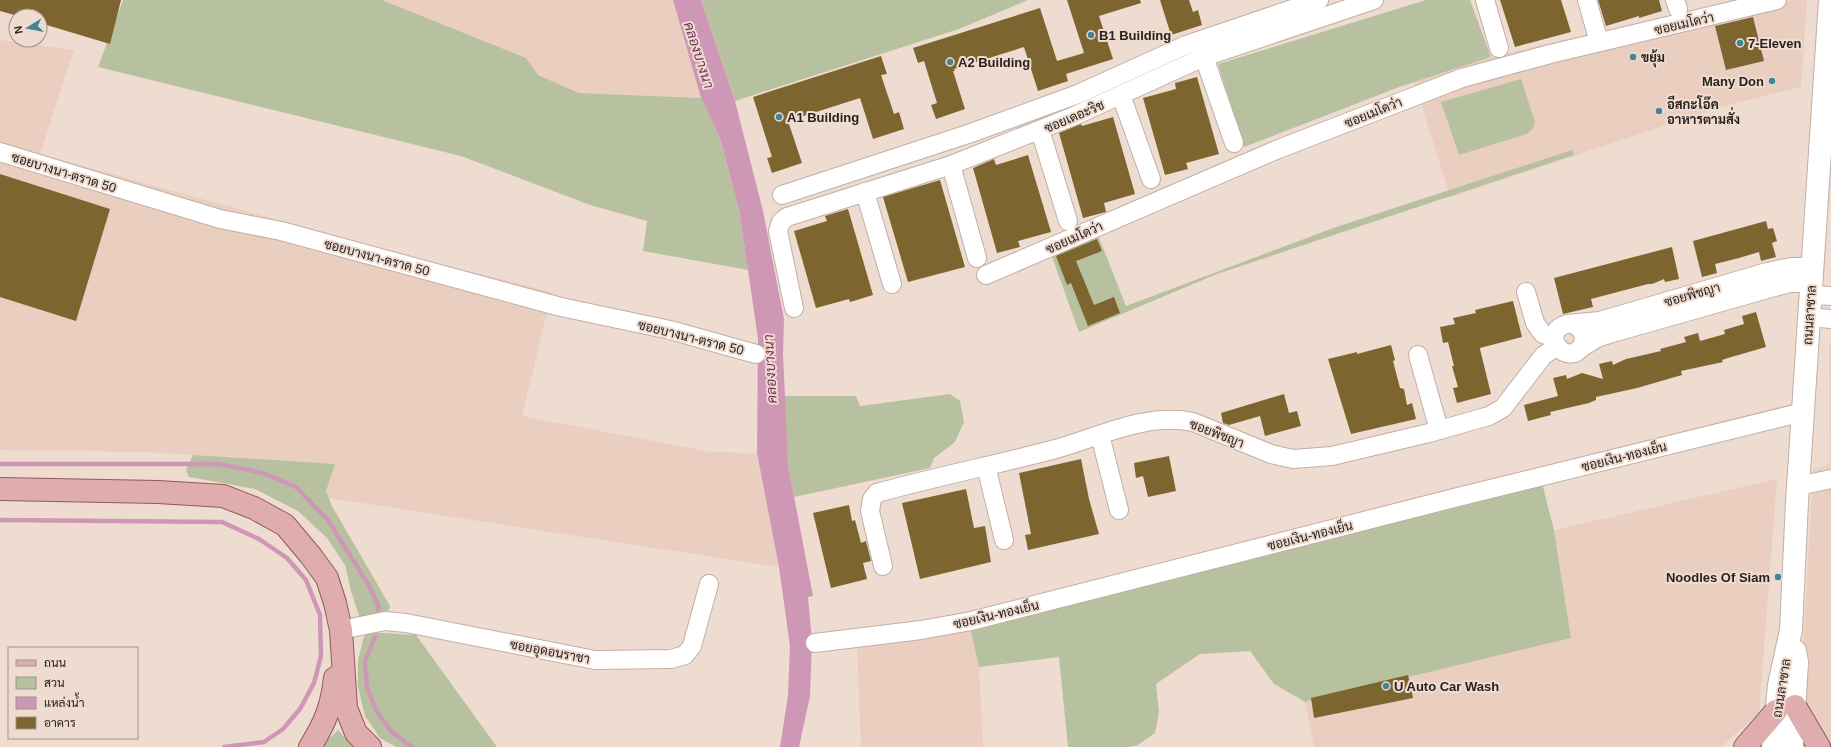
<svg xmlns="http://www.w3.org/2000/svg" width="1831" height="747" font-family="Helvetica,Sarabun,sans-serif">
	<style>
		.built { fill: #eacfc1 }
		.green { fill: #b8c19f }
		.water { fill: #ce97b6 }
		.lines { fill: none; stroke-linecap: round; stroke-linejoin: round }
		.stream { stroke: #ce97b6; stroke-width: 4.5 }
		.building { fill: #7d6530 }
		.minor-casing { stroke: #c1afa4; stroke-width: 20 }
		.tertiary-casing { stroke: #c1afa4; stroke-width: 24 }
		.primary-casing { stroke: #92595a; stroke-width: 24 }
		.minor { stroke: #fff; stroke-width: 18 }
		.tertiary { stroke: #fff; stroke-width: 22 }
		.primary { stroke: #e0adaf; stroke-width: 22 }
		.poi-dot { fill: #448497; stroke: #efdcd1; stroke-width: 1.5 }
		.labels { text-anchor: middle; stroke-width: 4; stroke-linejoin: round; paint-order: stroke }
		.street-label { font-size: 13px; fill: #29221e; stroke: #efdcd1 }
		.poi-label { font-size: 13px; font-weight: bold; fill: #29221e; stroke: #efdcd1; text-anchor: start }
		.water-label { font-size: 14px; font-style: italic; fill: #73315b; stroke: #efdcd1 }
	</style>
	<rect width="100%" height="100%" fill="#efdcd1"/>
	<g class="built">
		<polygon points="382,0 673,0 701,98 579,93 538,75 526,58"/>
		<polygon points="1736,0 1807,0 1801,87 1721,107 1450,197 1414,81 1491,57"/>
		<polygon points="0,40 74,50 40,154 405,255 552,292 522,416 711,452 757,453 779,567 329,498 326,491 334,464 143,452 0,450"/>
		<polygon points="1829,343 1831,343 1831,746 1808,717 1801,690 1813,469 1830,464"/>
		<polygon points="1777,479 1759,713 1721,747 1314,747 1305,702 1571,638 1554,530"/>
		<polygon points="970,627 979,667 983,747 861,747 857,644"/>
	</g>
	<g class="green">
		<polygon points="123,0 382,0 526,58 538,75 579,93 701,98 720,138 739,210 748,270 643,251 647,221 590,205 461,156 98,67"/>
		<polygon points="701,0 1028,0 959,29 735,101"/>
		<polygon points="1426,0 1470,0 1491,57 1402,86 1244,147 1218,64"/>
		<polygon points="1521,79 1535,122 1533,128 1527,134 1459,155 1441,102"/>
		<polygon points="1572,150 1574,155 1217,274 1079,332 1052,257 1098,235 1126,306 1336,227"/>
		<polygon points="950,394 960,401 964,422 955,442 934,458 930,468 794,497 788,465 784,396 856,396 860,406"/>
		<polygon points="193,455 335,464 326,491 332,506 390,606 389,610 360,619 351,591 345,565 327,538 298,511 255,489 189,477 186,470"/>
		<polygon points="1542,483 1554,530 1571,638 1305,702 1274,684 1250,651 1200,654 1156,684 1159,712 1155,733 1138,745 1129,747 1068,747 1059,657 979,667 970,627"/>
		<polygon points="368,632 416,635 497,747 396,747 380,738 365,716 358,687 358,660 364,637"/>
		<polygon points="338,730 353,747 320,747"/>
	</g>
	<polygon class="water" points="673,0 701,0 735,101 763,211 784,319 783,354 788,465 813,596 808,597 812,641 810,696 799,747 780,747 788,695 790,646 779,567 757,453 758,339 748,270 739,210 720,138 701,98"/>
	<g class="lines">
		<g class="stream">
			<polyline points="0,464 219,464 263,473 296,487 328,520 368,584 378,605 378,610"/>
			<polyline points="0,520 222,522 259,539 287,558 306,580 320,615 321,656 314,683 300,709 283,729 264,742 224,747"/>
			<polyline points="375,637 365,661 367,688 377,712 392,732 412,747"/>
		</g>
	</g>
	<g class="building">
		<polygon points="0,0 121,0 110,44 40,23 40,16 18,16 0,11"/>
		<polygon points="1067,0 1140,0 1141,3 1099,16 1113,59 1066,74 1068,81 1038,91 1024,47 954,69 955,71 953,71 965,109 936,119 931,105 937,103 924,61 918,63 913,48 1040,8 1057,61 1084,53"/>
		<polygon points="1160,0 1189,0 1193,12 1198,10 1202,25 1171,35"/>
		<polygon points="1500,0 1561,0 1571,32 1515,47"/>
		<polygon points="1598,0 1659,0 1662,11 1639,18 1639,16 1606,26"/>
		<polygon points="1753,17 1764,61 1726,70 1715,26"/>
		<polygon points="881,56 887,74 881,75 894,114 899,112 904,129 873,139 860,98 788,121 802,163 772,173 767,158 772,157 753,97"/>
		<polygon points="1197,77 1219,154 1186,163 1188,169 1165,175 1143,98 1176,89 1175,83"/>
		<polygon points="1113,117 1135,194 1104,203 1106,212 1083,218 1059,133 1081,124 1082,126"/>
		<polygon points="1028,155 1051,232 1018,241 1020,247 997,253 973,168 994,159 996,165"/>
		<polygon points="0,174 110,209 76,321 0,297"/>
		<polygon points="940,180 965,267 908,282 883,197"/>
		<polygon points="848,209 873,295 850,302 849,299 816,308 794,231 827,221 825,216"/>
		<polygon points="1766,221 1768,229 1773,228 1777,241 1772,243 1776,257 1761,261 1759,252 1739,258 1715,264 1717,273 1702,277 1693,241"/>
		<polygon points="1097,239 1102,251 1076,261 1094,305 1114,297 1120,313 1088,326 1071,283 1067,285 1056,256"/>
		<polygon points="1672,247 1679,279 1665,282 1664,279 1652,284 1648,284 1591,299 1593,307 1563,314 1554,278"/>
		<polygon points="1513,301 1522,337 1480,348 1480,349 1491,394 1457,403 1453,388 1458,387 1452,366 1454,366 1448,342 1443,343 1440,327 1455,324 1453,318 1476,313 1475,310"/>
		<polygon points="1756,312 1766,347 1728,358 1722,360 1723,362 1681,371 1682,375 1637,388 1596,397 1596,400 1589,403 1550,412 1551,415 1528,421 1524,405 1558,396 1553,378 1566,375 1567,379 1582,373 1603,379 1599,364 1612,361 1613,365 1626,359 1661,351 1660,349 1686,342 1684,337 1698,333 1700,341 1725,334 1724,330 1744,324 1742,316"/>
		<polygon points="1391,345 1395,360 1393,361 1400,388 1404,389 1407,405 1412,403 1416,419 1351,434 1328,359 1357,352 1357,354"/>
		<polygon points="1284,394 1289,413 1297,411 1301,426 1265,436 1260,416 1229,425 1223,423 1221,413"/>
		<polygon points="1169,456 1176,491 1148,497 1143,476 1136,478 1134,463"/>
		<polygon points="1081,459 1089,499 1099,534 1028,550 1025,535 1031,534 1019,473"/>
		<polygon points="966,489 974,528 985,526 991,562 920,579 902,503"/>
		<polygon points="849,505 852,521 855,520 861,543 866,541 871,561 863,563 867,579 831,588 813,513"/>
		<polygon points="1408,675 1413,698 1314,718 1311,698"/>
	</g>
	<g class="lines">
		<g class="minor-casing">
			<g id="minor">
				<polyline points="1485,0 1499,48"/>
				<polyline points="1587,0 1597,35"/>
				<polyline points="1675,0 1678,9"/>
				<polyline points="1204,57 1234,143"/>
				<polyline points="1121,95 1151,179"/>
				<polyline points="1040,130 1068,221"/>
				<polyline points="0,152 220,219 281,231 561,307 670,330 756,354"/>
				<polyline points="951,165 977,258"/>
				<polyline points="865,192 892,284"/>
				<polyline points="782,195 971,133 1078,94 1186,45 1319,0"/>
				<polyline points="986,275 1276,150 1462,78 1550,54 1777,0"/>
				<polyline points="1526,292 1535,323 1543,334 1554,337"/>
				<polyline points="1811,295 1831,296"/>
				<polyline points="794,308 778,231 781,222 787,217 951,165 1074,116 1204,57 1374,0"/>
				<polyline points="1809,317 1831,319"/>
				<path d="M1572,324C1581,327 1587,336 1582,346C1568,369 1537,333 1567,324L1600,321L1767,272L1791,267H1812"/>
				<polyline points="1578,350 1597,338 1616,332 1771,288 1790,283 1811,283"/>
				<polyline points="1418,355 1439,430"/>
				<polyline points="1100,435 1119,510"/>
				<polyline points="986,466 1004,540"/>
				<polyline points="1798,486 1831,479"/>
				<path d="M883,566L870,511L872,499L877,493C935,477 994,465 1052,450C1097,438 1145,412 1193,422L1271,454L1293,459L1332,456L1429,433L1489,416L1503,408L1543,356L1557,346"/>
				<polyline points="341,630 385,621 406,623 595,660 671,659 685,655 692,646 709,584"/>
				<polyline points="815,643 921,630 971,621 1462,496 1803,412"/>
			</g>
		</g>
		<g class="tertiary-casing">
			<g id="tertiary">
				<polyline points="1773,747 1779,685 1791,630 1797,502 1830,0"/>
				<polyline points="1792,747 1797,662 1795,651"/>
			</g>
		</g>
		<g class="primary-casing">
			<g id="primary">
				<polyline points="0,489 158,492 223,496 254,508 285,525 311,556 327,578 335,603 341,630 346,708 356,733 370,747"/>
				<polyline points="1795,706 1819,747"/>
				<path d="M310,747C325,723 332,706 335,678"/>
				<polyline points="1745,747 1776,711"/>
			</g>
		</g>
		<use href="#minor" class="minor"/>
		<use href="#tertiary" class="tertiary"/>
		<use href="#primary" class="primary"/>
	</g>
	<g class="poi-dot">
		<circle cx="1091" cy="35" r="4"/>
		<circle cx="1740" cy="43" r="4"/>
		<circle cx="1633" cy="57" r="4"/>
		<circle cx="950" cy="62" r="4"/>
		<circle cx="1772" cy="81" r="4"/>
		<circle cx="1659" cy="111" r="4"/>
		<circle cx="779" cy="117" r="4"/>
		<circle cx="1778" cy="577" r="4"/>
		<circle cx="1386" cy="686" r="4"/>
	</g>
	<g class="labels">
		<g class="street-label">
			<text transform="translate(1684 23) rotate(-13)" y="5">ซอยเมโดว่า</text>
			<text transform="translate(1373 112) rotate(-22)" y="5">ซอยเมโดว่า</text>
			<text transform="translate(1074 116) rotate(-23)" y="5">ซอยเดอะริช</text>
			<text transform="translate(64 172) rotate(17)" y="5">ซอยบางนา-ตราด 50</text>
			<text transform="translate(1074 237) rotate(-24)" y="5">ซอยเมโดว่า</text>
			<text transform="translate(377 257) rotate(15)" y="5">ซอยบางนา-ตราด 50</text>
			<text transform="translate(1692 294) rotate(-16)" y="5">ซอยพิชญา</text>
			<text transform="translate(1809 315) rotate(-86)" y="5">ถนนลาซาล</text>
			<text transform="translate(691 337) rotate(14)" y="5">ซอยบางนา-ตราด 50</text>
			<text transform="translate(1217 433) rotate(21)" y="5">ซอยพิชญา</text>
			<text transform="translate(1624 456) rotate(-14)" y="5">ซอยเงิน-ทองเย็น</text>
			<text transform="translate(1310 535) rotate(-14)" y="5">ซอยเงิน-ทองเย็น</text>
			<text transform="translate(996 614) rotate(-13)" y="5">ซอยเงิน-ทองเย็น</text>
			<text transform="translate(550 651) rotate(11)" y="5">ซอยอุดอนราชา</text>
			<text transform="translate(1781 688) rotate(-81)" y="5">ถนนลาซาล</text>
		</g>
		<g class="poi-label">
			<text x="1099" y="40">B1 Building</text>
			<text x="1748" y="48">7-Eleven</text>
			<text x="1641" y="62">ขยุ้ม</text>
			<text x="958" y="67">A2 Building</text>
			<text x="1764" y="86" text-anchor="end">Many Don</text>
			<text x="1667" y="109">อีสกะโอ๊ค<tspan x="1667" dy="15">อาหารตามสั่ง</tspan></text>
			<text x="787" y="122">A1 Building</text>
			<text x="1770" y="582" text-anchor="end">Noodles Of Siam</text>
			<text x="1394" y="691">U Auto Car Wash</text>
		</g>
		<g class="water-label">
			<text transform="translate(699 55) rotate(72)" y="5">คลองบางนา</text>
			<text transform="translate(770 369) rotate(-93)" y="5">คลองบางนา</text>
		</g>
	</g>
	<rect x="8" y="647" width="130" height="92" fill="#efdcd1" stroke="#a09289"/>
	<rect x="16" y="660" width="20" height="6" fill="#e0adaf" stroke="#a09289"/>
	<text x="44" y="667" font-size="12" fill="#29221e">ถนน</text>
	<rect x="16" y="677" width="20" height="12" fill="#b8c19f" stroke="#a09289"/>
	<text x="44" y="687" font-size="12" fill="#29221e">สวน</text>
	<rect x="16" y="697" width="20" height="12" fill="#ce97b6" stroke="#a09289"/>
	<text x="44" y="707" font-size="12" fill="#29221e">แหล่งน้ำ</text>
	<rect x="16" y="717" width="20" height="12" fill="#7d6530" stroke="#a09289"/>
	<text x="44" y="727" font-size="12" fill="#29221e">อาคาร</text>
	<g transform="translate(28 28) rotate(259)"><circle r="19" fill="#efdcd1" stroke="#a09289"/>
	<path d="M0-3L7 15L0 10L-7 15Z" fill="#448497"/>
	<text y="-6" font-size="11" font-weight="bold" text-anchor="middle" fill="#29221e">N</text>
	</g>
</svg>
